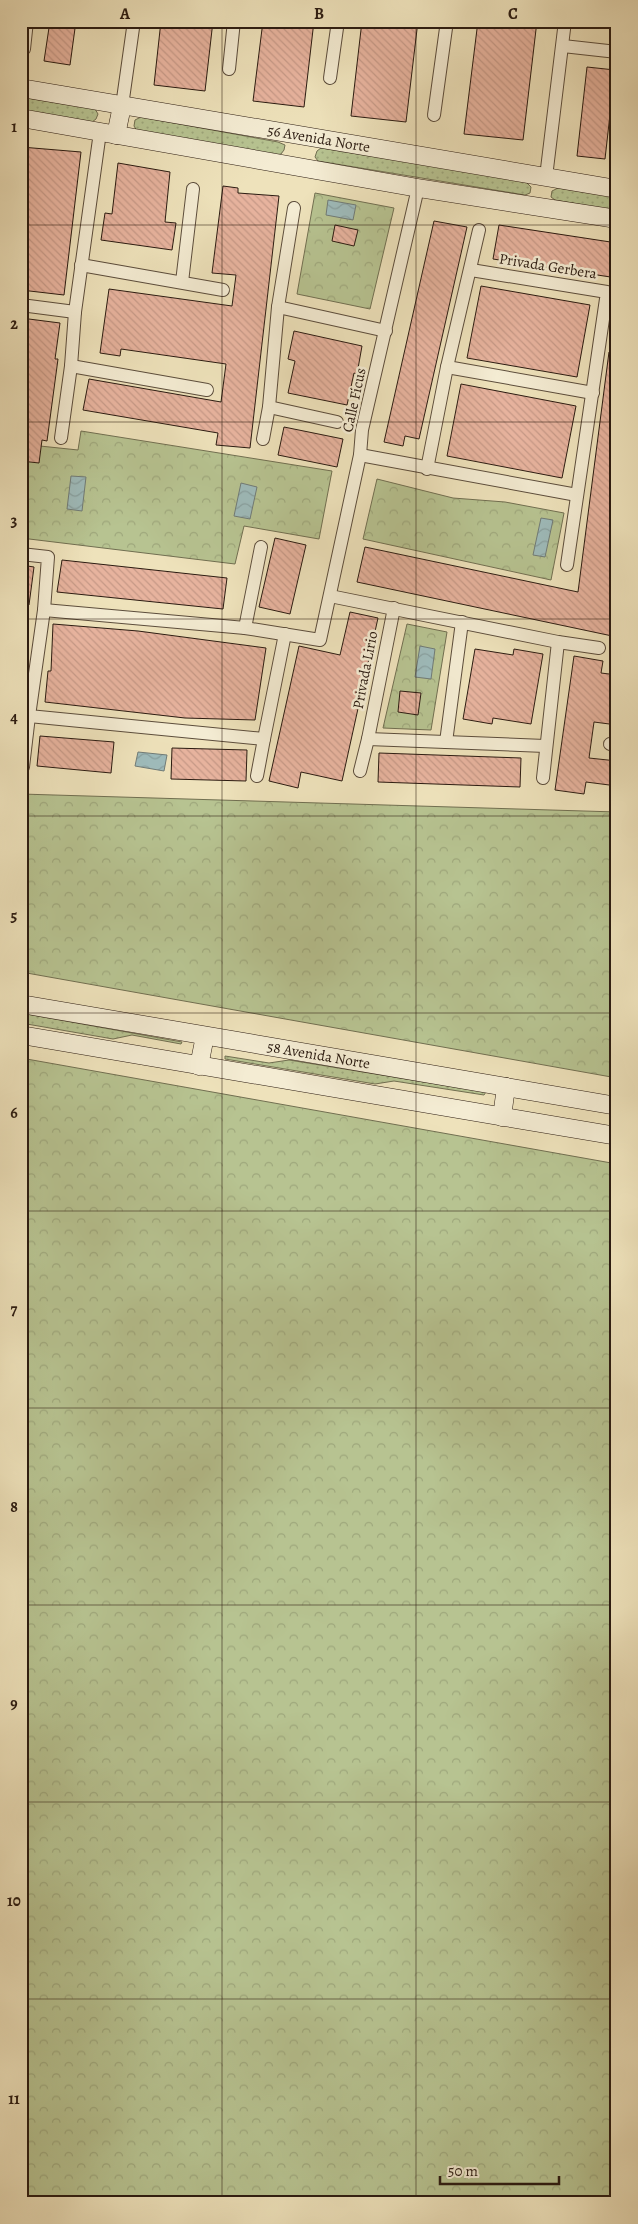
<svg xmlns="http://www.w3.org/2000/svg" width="638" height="2224" font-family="Alegreya,serif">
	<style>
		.grass { fill: url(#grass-dots); stroke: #716f51 }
		.forest { fill: url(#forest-crowns); stroke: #716f51 }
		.water { fill: url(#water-waves); stroke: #707b77 }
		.building { fill: url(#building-back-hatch); stroke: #2b1b11 }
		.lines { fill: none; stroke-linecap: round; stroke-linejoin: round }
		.minor-casing { stroke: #5c4d3c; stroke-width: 14 }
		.secondary-casing { stroke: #2b1b11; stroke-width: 19 }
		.minor { stroke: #f4ecd3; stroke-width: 12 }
		.secondary { stroke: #f4ecd3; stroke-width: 18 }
		.grid { fill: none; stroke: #2b1b11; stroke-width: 1; stroke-opacity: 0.55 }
		.labels { text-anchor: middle; stroke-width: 5; stroke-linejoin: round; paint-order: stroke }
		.street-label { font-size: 15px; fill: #2b1b11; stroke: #f4ecd3 }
		.neatline { fill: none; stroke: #2b1b11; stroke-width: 2 }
		.grid-label { font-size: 16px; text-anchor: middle; font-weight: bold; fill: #2b1b11 }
	</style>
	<defs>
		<pattern id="grass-dots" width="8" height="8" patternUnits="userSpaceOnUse" patternTransform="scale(1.25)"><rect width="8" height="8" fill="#b7c391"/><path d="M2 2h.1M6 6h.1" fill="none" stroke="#9ea77c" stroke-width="1.8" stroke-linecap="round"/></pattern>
		<pattern id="forest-crowns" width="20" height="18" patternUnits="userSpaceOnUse" patternTransform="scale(1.25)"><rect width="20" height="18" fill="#b7c391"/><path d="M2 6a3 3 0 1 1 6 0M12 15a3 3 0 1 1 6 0" fill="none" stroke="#9ea77c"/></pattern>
		<pattern id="water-waves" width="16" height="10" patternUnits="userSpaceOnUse" patternTransform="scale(1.25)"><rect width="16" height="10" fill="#9ebbbb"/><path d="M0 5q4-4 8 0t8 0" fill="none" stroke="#88a0a0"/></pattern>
		<pattern id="building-back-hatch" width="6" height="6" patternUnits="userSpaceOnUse" patternTransform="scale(1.25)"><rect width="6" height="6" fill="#e7b39e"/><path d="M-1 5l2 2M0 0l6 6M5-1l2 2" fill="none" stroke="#c69987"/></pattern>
	</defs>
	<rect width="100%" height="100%" fill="#eee2bb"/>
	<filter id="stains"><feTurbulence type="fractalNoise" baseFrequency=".004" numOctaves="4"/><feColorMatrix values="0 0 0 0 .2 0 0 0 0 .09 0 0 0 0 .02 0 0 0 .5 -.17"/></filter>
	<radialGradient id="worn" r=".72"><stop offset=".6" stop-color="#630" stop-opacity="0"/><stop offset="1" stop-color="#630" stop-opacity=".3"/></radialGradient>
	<g class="grass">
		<polygon points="21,97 95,109 98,114 96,119 92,122 21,110"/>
		<polygon points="141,117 278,142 285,145 284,150 281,154 275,155 137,131 134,126 135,120"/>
		<polygon points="321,148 525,181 531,187 530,193 525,195 318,161 315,157 317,151"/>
		<polygon points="558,188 617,197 617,211 555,200 551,197 552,191"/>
		<polygon points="21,1013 182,1042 181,1044 132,1035 113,1039 21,1023"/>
		<polygon points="225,1056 269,1063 289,1060 486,1092 484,1095 394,1081 375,1084 225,1059"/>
	</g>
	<g class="forest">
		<polygon points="315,193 394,208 370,309 297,294"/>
		<polygon points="81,431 332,471 319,539 244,526 235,564 21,538 21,444 78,450"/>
		<polygon points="377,479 453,498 505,502 564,513 551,580 363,539"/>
		<polygon points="407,624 447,632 431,730 383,728"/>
		<polygon points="21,794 617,812 617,1078 21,972"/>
		<polygon points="21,1058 617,1164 617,2203 21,2203"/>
	</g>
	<g class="water">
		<polygon points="328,200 356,205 353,220 326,215"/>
		<polygon points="71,476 86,477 82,511 67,509"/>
		<polygon points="241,483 257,487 250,519 234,516"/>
		<polygon points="541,518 553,520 545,557 533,555"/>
		<polygon points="420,646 435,649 431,679 415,677"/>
		<polygon points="138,752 167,755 164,771 135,766"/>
	</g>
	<g class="building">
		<polygon points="50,21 76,21 70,65 44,61"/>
		<polygon points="161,21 213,21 205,91 154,85"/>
		<polygon points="263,21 314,21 304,107 253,101"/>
		<polygon points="362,21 418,21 406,122 351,116"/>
		<polygon points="478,21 537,21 523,140 464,134"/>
		<polygon points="587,67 615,70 605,159 577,156"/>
		<polygon points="21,147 81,152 64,295 21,290"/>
		<polygon points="118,163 170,172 165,222 176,223 172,250 101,240 105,213 112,214"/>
		<polygon points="223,186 238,188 238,193 279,196 250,448 216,445 218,433 83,410 89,379 221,402 226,364 121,349 120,356 100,353 109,289 232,306 236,275 212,273"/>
		<polygon points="434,221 467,227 419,439 405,436 403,446 384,442"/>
		<polygon points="335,225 358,230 354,246 332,241"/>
		<polygon points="499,225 617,243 617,278 493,259"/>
		<polygon points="481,286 590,305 577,377 467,358"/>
		<polygon points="21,318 60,323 55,359 58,359 47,441 42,440 39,463 21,461 21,400 28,347 21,346"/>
		<polygon points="294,331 362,346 357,374 354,373 347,405 288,393 295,361 288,359"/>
		<polygon points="609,352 617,353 617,566 612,612 617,613 617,637 357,582 365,547 578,592"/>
		<polygon points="461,384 576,406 562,478 447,456"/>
		<polygon points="284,427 343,439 337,467 278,455"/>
		<polygon points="275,538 306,545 290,614 259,607"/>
		<polygon points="62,560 227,578 223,609 57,592"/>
		<polygon points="21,565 34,567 29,605 21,605"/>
		<polygon points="350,612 378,618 342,781 301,772 298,788 269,781 299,646 340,655"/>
		<polygon points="53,624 138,631 266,648 255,720 185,718 45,702 48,671 51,671"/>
		<polygon points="475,649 513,655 514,649 543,654 531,724 493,718 492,724 463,719"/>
		<polygon points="574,656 603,661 601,673 617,675 617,725 594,722 589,758 617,761 617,786 586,782 584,794 555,790"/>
		<polygon points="400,691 421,693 418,715 398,712"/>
		<polygon points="40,736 114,742 111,773 37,766"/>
		<polygon points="172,748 247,750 246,781 171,779"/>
		<polygon points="379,753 521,758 520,787 378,782"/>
	</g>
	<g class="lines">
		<g class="minor-casing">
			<g id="minor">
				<polyline points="563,46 617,52"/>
				<polyline points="24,49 27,21"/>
				<polyline points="229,69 234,21"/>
				<polyline points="330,78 338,21"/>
				<polyline points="122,106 134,21"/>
				<polyline points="434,115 447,21"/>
				<polyline points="546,177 565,21"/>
				<polyline points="81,265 223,290"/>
				<polyline points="471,270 607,292 567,565"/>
				<polyline points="182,282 193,189"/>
				<polyline points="21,305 75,312"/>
				<polyline points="278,307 386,331"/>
				<polyline points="71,366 207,390"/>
				<polyline points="447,367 593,393"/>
				<polyline points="269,407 337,422"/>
				<polyline points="61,438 71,366 75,312 100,132"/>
				<polyline points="263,439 269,407 278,307 294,208"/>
				<polyline points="360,455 577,495"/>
				<polyline points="427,469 447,367 479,230"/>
				<polyline points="21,554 48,557 44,610 29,716 264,739 285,634"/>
				<polyline points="330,596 558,642 599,648"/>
				<polyline points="44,610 245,628 320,640 360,455 362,430 418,188"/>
				<polyline points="245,628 261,547"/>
				<polyline points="368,739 545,746"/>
				<polyline points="446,742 462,622"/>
				<polyline points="610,744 617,745"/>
				<polyline points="23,767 29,716"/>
				<polyline points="360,771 368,739 394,608"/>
				<polyline points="257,776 264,739"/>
				<polyline points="543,778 558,642"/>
			</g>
		</g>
		<g class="secondary-casing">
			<g id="secondary">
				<path id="s1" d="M21,88L617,189"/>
				<polyline points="21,118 418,188 617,219"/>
				<polyline points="116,135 122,106"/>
				<path id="s2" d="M21,1004L617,1106"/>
				<polyline points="21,1035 617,1136"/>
				<polyline points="199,1066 205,1036"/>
				<polyline points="502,1117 506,1087"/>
			</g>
		</g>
		<use href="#minor" class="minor"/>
		<use href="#secondary" class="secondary"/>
	</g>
	<path class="grid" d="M222,21V2203M416,21V2203M21,225H617M21,422H617M21,619H617M21,816H617M21,1013H617M21,1211H617M21,1408H617M21,1605H617M21,1802H617M21,1999H617"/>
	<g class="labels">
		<g class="street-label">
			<text dy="5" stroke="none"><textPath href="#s1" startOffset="302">56 Avenida Norte</textPath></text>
			<text transform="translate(548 266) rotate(9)" y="5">Privada Gerbera</text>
			<text transform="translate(354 400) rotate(-78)" y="5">Calle Ficus</text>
			<text transform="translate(365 670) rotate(-79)" y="5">Privada Lirio</text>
			<text dy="5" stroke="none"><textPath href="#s2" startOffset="302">58 Avenida Norte</textPath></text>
		</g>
	</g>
	<rect width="638" height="2224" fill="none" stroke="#eee2bb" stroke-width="55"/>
	<path d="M440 2176v8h119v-8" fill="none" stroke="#2b1b11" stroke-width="2.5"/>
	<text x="448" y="2176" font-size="15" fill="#2b1b11" stroke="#f4ecd3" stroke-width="4" paint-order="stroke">50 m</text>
	<rect x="28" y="28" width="582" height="2168" class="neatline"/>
	<g class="grid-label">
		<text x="125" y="19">A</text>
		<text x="319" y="19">B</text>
		<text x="513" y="19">C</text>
		<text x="14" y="132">1</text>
		<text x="14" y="329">2</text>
		<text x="14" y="526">3</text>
		<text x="14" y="723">4</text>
		<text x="14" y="921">5</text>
		<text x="14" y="1118">6</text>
		<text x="14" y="1315">7</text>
		<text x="14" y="1512">8</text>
		<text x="14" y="1709">9</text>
		<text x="14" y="1906">10</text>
		<text x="14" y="2104">11</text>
	</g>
	<rect width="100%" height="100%" filter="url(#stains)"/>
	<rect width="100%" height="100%" fill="url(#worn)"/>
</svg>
